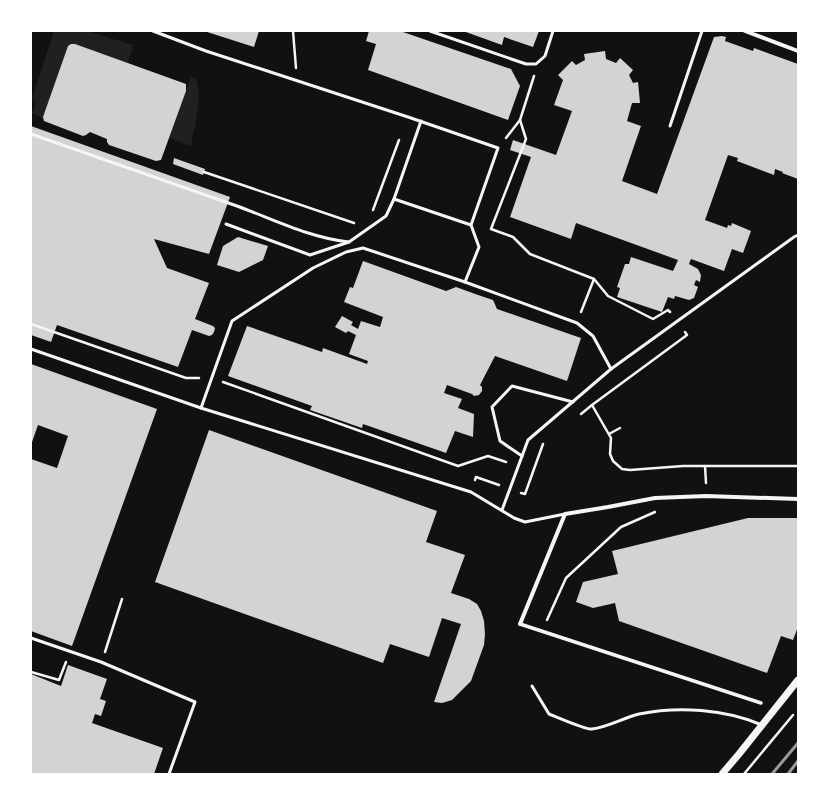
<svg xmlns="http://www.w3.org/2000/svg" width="829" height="805" font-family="Mulish,sans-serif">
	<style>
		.green { fill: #202020 }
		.building { fill: #d3d3d3 }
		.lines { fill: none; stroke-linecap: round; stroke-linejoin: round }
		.path { stroke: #f5f5f5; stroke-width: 2.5 }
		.service { stroke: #f5f5f5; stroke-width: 3 }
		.pedestrian { stroke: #f5f5f5; stroke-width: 3.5 }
		.minor { stroke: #f5f5f5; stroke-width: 4 }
		.tertiary { stroke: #f5f5f5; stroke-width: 7 }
		.rail { stroke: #9a9a9a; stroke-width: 3 }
	</style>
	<rect width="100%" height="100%" fill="#111"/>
	<g class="green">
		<polygon points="54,31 87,31 133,45 128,63 75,44 71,44 68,46 43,119 32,113 36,102 32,99"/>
		<path d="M191,77L195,78C204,93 194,129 191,146L169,138Z"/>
	</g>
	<g class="building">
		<polygon points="204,31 259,31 254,47"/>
		<polygon points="369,31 400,31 511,69 520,86 508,120 368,70 376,44 366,41"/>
		<polygon points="463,31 539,31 533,47 504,37 502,45"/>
		<polygon points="722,36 726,37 725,41 753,51 754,48 798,64 798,179 782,173 783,172 775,169 774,175 737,161 738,158 728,155 705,220 727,228 728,225 731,226 732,223 751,231 743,253 732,249 724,271 691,259 689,264 698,269 701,275 700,282 696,280 694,285 698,287 694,298 689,300 675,296 674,299 668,297 662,312 617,297 620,288 617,287 625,264 629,264 631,257 673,271 678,260 576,223 571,239 510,217 531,157 510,150 513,140 556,155 572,111 554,105 563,80 558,75 572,61 576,65 585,60 584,54 605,51 606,59 616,63 620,58 633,70 629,75 633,83 638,82 640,103 632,103 627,121 641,126 622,181 657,194 714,37"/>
		<polygon points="71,44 75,44 186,84 186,91 161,160 156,161 109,145 107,142 107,139 90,132 86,135 83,136 44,121 43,117 68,46"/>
		<polygon points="31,126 230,197 209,254 154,239 167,268 209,283 195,319 213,326 215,328 214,332 212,335 209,336 192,330 178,367 57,325 51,342 31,335"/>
		<polygon points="174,158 205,169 203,175 173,164"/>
		<polygon points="238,237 268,246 263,260 239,272 217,265 223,246"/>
		<polygon points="363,261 446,291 456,287 478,295 493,300 497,309 581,338 567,381 495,356 480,385 482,387 482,391 479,395 474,396 472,394 447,385 444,393 462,399 458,408 474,414 473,437 455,431 446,453 363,424 362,428 310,410 312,406 228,376 247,326 322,352 323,348 367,364 368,361 349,354 356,335 348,331 346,333 335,327 342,316 353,322 351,325 358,329 361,321 380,327 383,317 344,302 350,287 353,288"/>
		<polygon points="31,364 157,409 72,646 31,631 31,459 57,468 68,436 38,425 31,445"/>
		<polygon points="209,430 437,511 426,542 465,555 451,593 469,599 477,604 481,611 484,621 485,634 484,645 471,681 452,700 442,703 434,702 461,624 442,618 429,657 390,644 383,663 155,582"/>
		<polygon points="748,518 798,518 798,627 793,640 781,636 767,673 619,621 615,603 593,608 576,602 583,582 618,574 612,551"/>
		<polygon points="68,665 107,679 100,699 106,701 101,716 95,714 92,723 163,748 154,774 31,774 31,674 61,686"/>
	</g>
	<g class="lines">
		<g class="path">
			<polyline points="293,31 296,68"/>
			<polyline points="520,120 526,139 491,229 513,237 530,254 594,279 608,296 653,319 668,310 670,312"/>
			<polyline points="506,138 520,120 534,76"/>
			<polyline points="204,172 354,223"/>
			<polyline points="373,210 399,140"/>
			<polyline points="581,312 594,279"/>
			<polyline points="31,324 186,378 199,378"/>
			<polyline points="223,382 458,466 488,456 506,462"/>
			<polyline points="592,405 687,335 685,332"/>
			<polyline points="581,414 592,405 611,438 610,454 613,461 622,469 630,470 683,466 798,466"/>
			<polyline points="609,434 620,428"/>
			<polyline points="705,466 706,483"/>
			<polyline points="475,480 476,477 499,485"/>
			<polyline points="521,493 525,494 543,444"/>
			<polyline points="547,620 566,578 621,527 655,512"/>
			<polyline points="105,652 122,599"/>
			<polyline points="31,672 59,680 66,662"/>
			<polyline points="744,774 793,715"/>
		</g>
		<g class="service">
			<polyline points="153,31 206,51 408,117 498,148 471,225 479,247 465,282"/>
			<polyline points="430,31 526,64 536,64 545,56 553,31"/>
			<polyline points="670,126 702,31"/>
			<path d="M31,134C100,158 168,182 237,206C273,219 310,238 349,242"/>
			<polyline points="394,199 471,225"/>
			<polyline points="226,224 310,255 349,242 386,216 394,199 421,121"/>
			<polyline points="31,349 201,408 471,492 514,518 525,522 565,514"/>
			<polyline points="201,408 232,321 313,268 346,252 363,248 465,282 577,323 593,336 611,369"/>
			<polyline points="522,456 500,441 492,407 512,386 573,402"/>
			<polyline points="502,510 528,440 611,369 794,237 798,235"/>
			<polyline points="31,638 101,662 195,702 169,774"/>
			<path d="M532,686L549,714C557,717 586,730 592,729C608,727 623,718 639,714C678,706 725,709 762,725"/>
		</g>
		<polyline class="pedestrian" points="520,624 761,703"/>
		<g class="minor">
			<polyline points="745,31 798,51"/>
			<polyline points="520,624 565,514 608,507 655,498 706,496 798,499"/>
		</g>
		<polyline class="tertiary" points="722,774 739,754 798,680"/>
		<g class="rail">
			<polyline points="772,774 798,743"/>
			<polyline points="788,774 798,761"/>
		</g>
	</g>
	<rect width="829" height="805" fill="none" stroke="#ffffff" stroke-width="64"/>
</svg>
